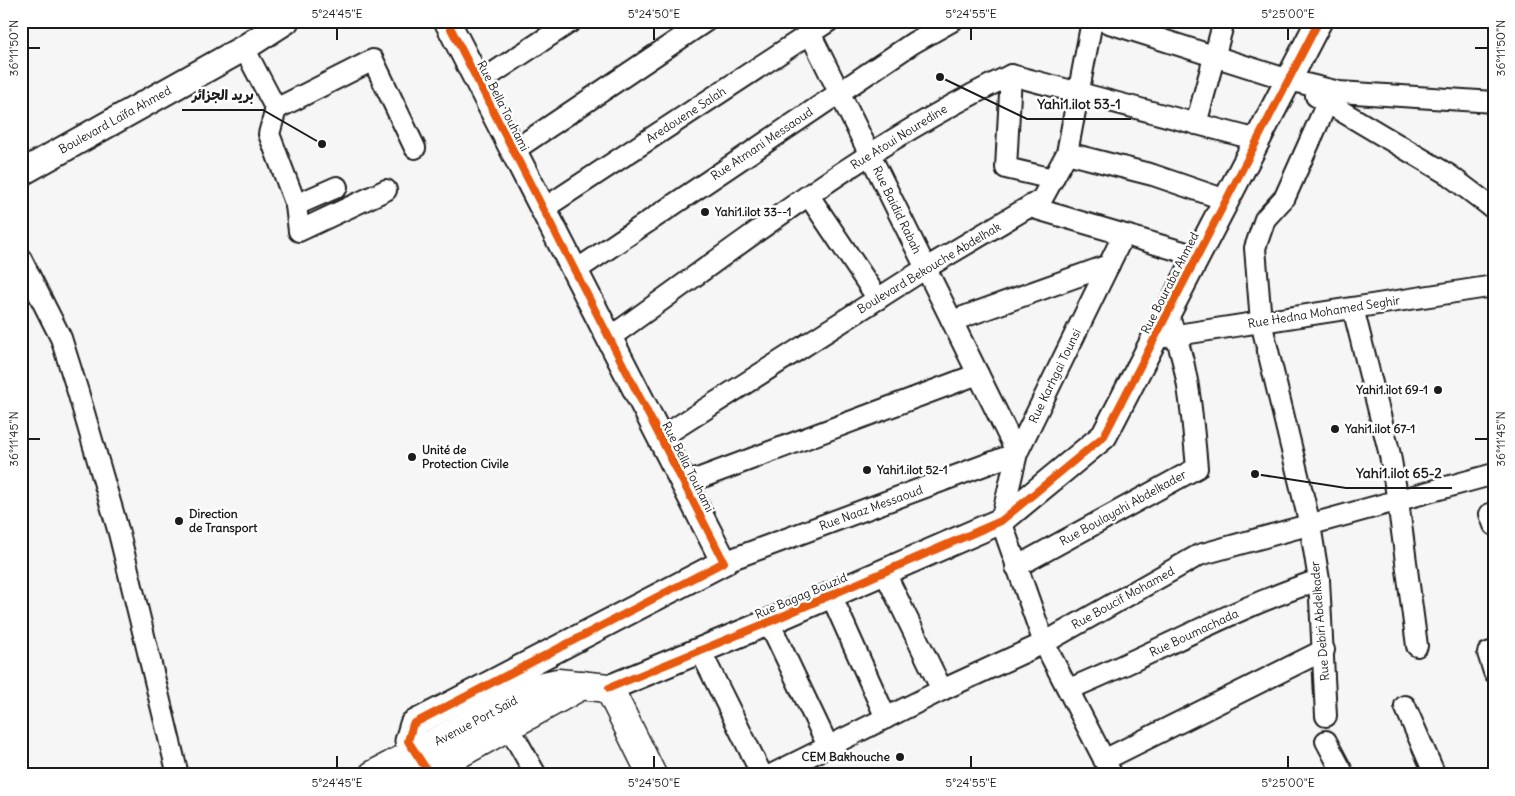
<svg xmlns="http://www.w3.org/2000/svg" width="1515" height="796" font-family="Delius,'Playpen Sans Arabic',sans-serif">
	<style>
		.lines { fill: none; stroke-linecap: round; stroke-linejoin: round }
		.minor-casing { stroke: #1c1c1c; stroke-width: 24 }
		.tertiary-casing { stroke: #1c1c1c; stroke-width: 29 }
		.secondary-casing { stroke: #1c1c1c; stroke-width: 31 }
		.minor { stroke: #fff; stroke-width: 20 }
		.tertiary { stroke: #fff; stroke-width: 25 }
		.secondary { stroke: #fff; stroke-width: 28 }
		.cycleway-casing { stroke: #fff; stroke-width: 11 }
		.cycleway { stroke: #e8590c; stroke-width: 8 }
		.ticks { fill: none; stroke: #1c1c1c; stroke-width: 2 }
		.poi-dot { fill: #1c1c1c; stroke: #fff; stroke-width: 2 }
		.labels { text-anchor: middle; stroke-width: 5; stroke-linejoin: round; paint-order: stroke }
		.street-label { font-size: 12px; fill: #1c1c1c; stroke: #fff }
		.poi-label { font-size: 12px; font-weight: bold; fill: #1c1c1c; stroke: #fff; text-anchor: start }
		.leader { fill: none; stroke: #1c1c1c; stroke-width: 2 }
		.callout-dot { fill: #1c1c1c; stroke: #fff; stroke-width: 2 }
		.callout-label { font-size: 14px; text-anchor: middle; font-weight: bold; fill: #1c1c1c; stroke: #fff; stroke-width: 5; stroke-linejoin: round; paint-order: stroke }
		.neatline { fill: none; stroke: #1c1c1c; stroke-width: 2 }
		.ticks-label { font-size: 12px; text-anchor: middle; fill: #1c1c1c }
	</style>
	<rect width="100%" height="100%" fill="#f6f6f6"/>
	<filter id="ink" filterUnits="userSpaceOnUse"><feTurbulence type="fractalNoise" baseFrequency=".02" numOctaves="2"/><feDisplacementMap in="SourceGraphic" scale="10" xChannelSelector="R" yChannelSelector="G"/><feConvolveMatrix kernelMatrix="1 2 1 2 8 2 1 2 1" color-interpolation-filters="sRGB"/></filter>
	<g filter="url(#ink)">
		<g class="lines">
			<g class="minor-casing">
				<g id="minor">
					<polyline points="1103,21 1289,80 1339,92 1494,102"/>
					<polyline points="244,48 276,109 373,60 415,148"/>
					<polyline points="1011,75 1006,168 1053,179"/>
					<polyline points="478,83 572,21"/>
					<polyline points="1316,96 1449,175 1494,209"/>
					<polyline points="276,109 269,134 296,205 299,231 386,190"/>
					<polyline points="1196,124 1224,21"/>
					<polyline points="513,151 706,21"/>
					<polyline points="1067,153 1153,175 1226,200"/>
					<polyline points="809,196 878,299"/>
					<polyline points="296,205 337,187"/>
					<polyline points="1030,207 1197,256"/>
					<polyline points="543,209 829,21"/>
					<polyline points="21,259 61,338 78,392 119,533 178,775"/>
					<polyline points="575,271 913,43 952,21"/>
					<polyline points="1353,308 1390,455 1398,501 1417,646"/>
					<polyline points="952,321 1109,265"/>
					<polyline points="1164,337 1494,286"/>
					<path d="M609,338C739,246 866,144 1011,75L1258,140"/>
					<polyline points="660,438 926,268 1042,199 1067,153 1092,21"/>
					<polyline points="684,484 978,374"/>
					<polyline points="1490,514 1494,525"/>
					<polyline points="724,562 1017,453 804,21"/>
					<path d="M1016,567L1197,468C1192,415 1189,362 1167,313"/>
					<polyline points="884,571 942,690"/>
					<polyline points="831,595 886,718"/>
					<polyline points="769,622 828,746"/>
					<polyline points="700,650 762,775"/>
					<polyline points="1494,651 1488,653 1494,672"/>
					<path d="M1069,689C1153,655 1233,608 1319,580"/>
					<polyline points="1405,706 1435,775"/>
					<polyline points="1326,716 1319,580 1310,525 1261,322 1255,248 1265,219 1285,197 1327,103"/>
					<polyline points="509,727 536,775"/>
					<polyline points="1326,741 1344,775"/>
					<polyline points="1104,760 1324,650"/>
					<polyline points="771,775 942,690 1044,643 1199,555 1494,474"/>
					<polyline points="1112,775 1044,643 1001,521 1017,453 1123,236"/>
				</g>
			</g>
			<g class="tertiary-casing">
				<g id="tertiary">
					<polyline points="21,173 244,48 286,21"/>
					<polyline points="609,688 769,622 1001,521 1104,436 1319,21"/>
					<polyline points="427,769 408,741 413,724 724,562 447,21"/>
				</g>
			</g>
			<g class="secondary-casing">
				<g id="secondary">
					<polyline points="373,775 539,687 558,683 609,688 652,775"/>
					<polyline points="421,775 582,685"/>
				</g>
			</g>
			<use href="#minor" class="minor"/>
			<use href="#tertiary" class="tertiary"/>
			<use href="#secondary" class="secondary"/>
			<g class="cycleway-casing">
				<g id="cycleway">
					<polyline points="609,688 769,622 1001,521 1104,436 1319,21"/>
					<polyline points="430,775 408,741 413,724 724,562 447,21"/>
				</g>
			</g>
			<use href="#cycleway" class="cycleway"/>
		</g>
	</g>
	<path class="ticks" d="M337,28V40M654,28V40M971,28V40M1288,28V40M28,48H40M1475,48H1488M28,439H40M1475,439H1488M337,756V768M654,756V768M971,756V768M1288,756V768"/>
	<g class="poi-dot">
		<circle cx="705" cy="212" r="5"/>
		<circle cx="1438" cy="390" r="5"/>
		<circle cx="1335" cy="429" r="5"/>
		<circle cx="412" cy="457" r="5"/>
		<circle cx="867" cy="470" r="5"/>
		<circle cx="179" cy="521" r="5"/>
		<circle cx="900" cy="757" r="5"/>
	</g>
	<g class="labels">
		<g class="street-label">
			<text transform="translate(503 106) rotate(63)" y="4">Rue Bella Touhami</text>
			<text transform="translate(686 115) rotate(-33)" y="4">Aredouene Salah</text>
			<text transform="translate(115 120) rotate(-29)" y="4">Boulevard Laïfa Ahmed</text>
			<text transform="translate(899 137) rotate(-32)" y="4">Rue Atoui Nouredine</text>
			<text transform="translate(762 144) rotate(-34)" y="4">Rue Atmani Messaoud</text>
			<text transform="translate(897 210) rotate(64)" y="4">Rue Baidid Rabah</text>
			<text transform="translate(929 268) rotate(-31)" y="4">Boulevard Bekouche Abdelhak</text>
			<text transform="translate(1170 283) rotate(-63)" y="4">Rue Bouraba Ahmed</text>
			<text transform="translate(1324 312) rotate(-9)" y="4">Rue Hedna Mohamed Seghir</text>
			<text transform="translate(1055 376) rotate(-64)" y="4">Rue Karhgai Tounsi</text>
			<text transform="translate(688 467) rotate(63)" y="4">Rue Bella Touhami</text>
			<text transform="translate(871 508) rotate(-20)" y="4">Rue Naaz Messaoud</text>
			<text transform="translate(1123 508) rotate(-29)" y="4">Rue Boulayahi Abdelkader</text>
			<text transform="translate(801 596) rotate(-23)" y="4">Rue Bagag Bouzid</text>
			<text transform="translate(1123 598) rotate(-29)" y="4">Rue Boucif Mohamed</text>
			<text transform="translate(1320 621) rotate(-95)" y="4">Rue Debiri Abdelkader</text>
			<text transform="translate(1194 633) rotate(-25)" y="4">Rue Boumachada</text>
			<text transform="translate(476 721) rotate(-28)" y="4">Avenue Port Saïd</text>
		</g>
		<g class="poi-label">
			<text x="715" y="216">Yahi1.ilot 33--1</text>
			<text x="1428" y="394" text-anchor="end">Yahi1.ilot 69-1</text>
			<text x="1345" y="433">Yahi1.ilot 67-1</text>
			<text x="422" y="454">Unité de<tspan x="422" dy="14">Protection Civile</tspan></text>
			<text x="877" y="474">Yahi1.ilot 52-1</text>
			<text x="189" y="518">Direction<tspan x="189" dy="14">de Transport</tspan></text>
			<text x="890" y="761" text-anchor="end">CEM Bakhouche</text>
		</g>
	</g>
	<path class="leader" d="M322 144L263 110H182M940 77L1027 119H1131M1255 474L1346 488H1452"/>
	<g class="callout-dot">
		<circle cx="322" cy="144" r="5"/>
		<circle cx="940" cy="77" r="5"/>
		<circle cx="1255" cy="474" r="5"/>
	</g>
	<g class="callout-label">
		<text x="223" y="100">بريد الجزائر</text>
		<text x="1079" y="109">Yahi1.ilot 53-1</text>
		<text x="1399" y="478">Yahi1.ilot 65-2</text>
	</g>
	<rect width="1515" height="796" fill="none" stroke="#fff" stroke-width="55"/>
	<rect x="28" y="28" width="1460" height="740" class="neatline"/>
	<g class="ticks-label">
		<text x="337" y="18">5°24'45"E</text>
		<text x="654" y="18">5°24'50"E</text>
		<text x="971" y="18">5°24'55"E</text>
		<text x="1288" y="18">5°25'00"E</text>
		<text transform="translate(14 48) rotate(-90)" y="4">36°11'50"N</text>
		<text transform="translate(1501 48) rotate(-90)" y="4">36°11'50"N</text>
		<text transform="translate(14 439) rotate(-90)" y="4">36°11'45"N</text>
		<text transform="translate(1501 439) rotate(-90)" y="4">36°11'45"N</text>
		<text x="337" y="787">5°24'45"E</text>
		<text x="654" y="787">5°24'50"E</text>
		<text x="971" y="787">5°24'55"E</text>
		<text x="1288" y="787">5°25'00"E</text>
	</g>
</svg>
